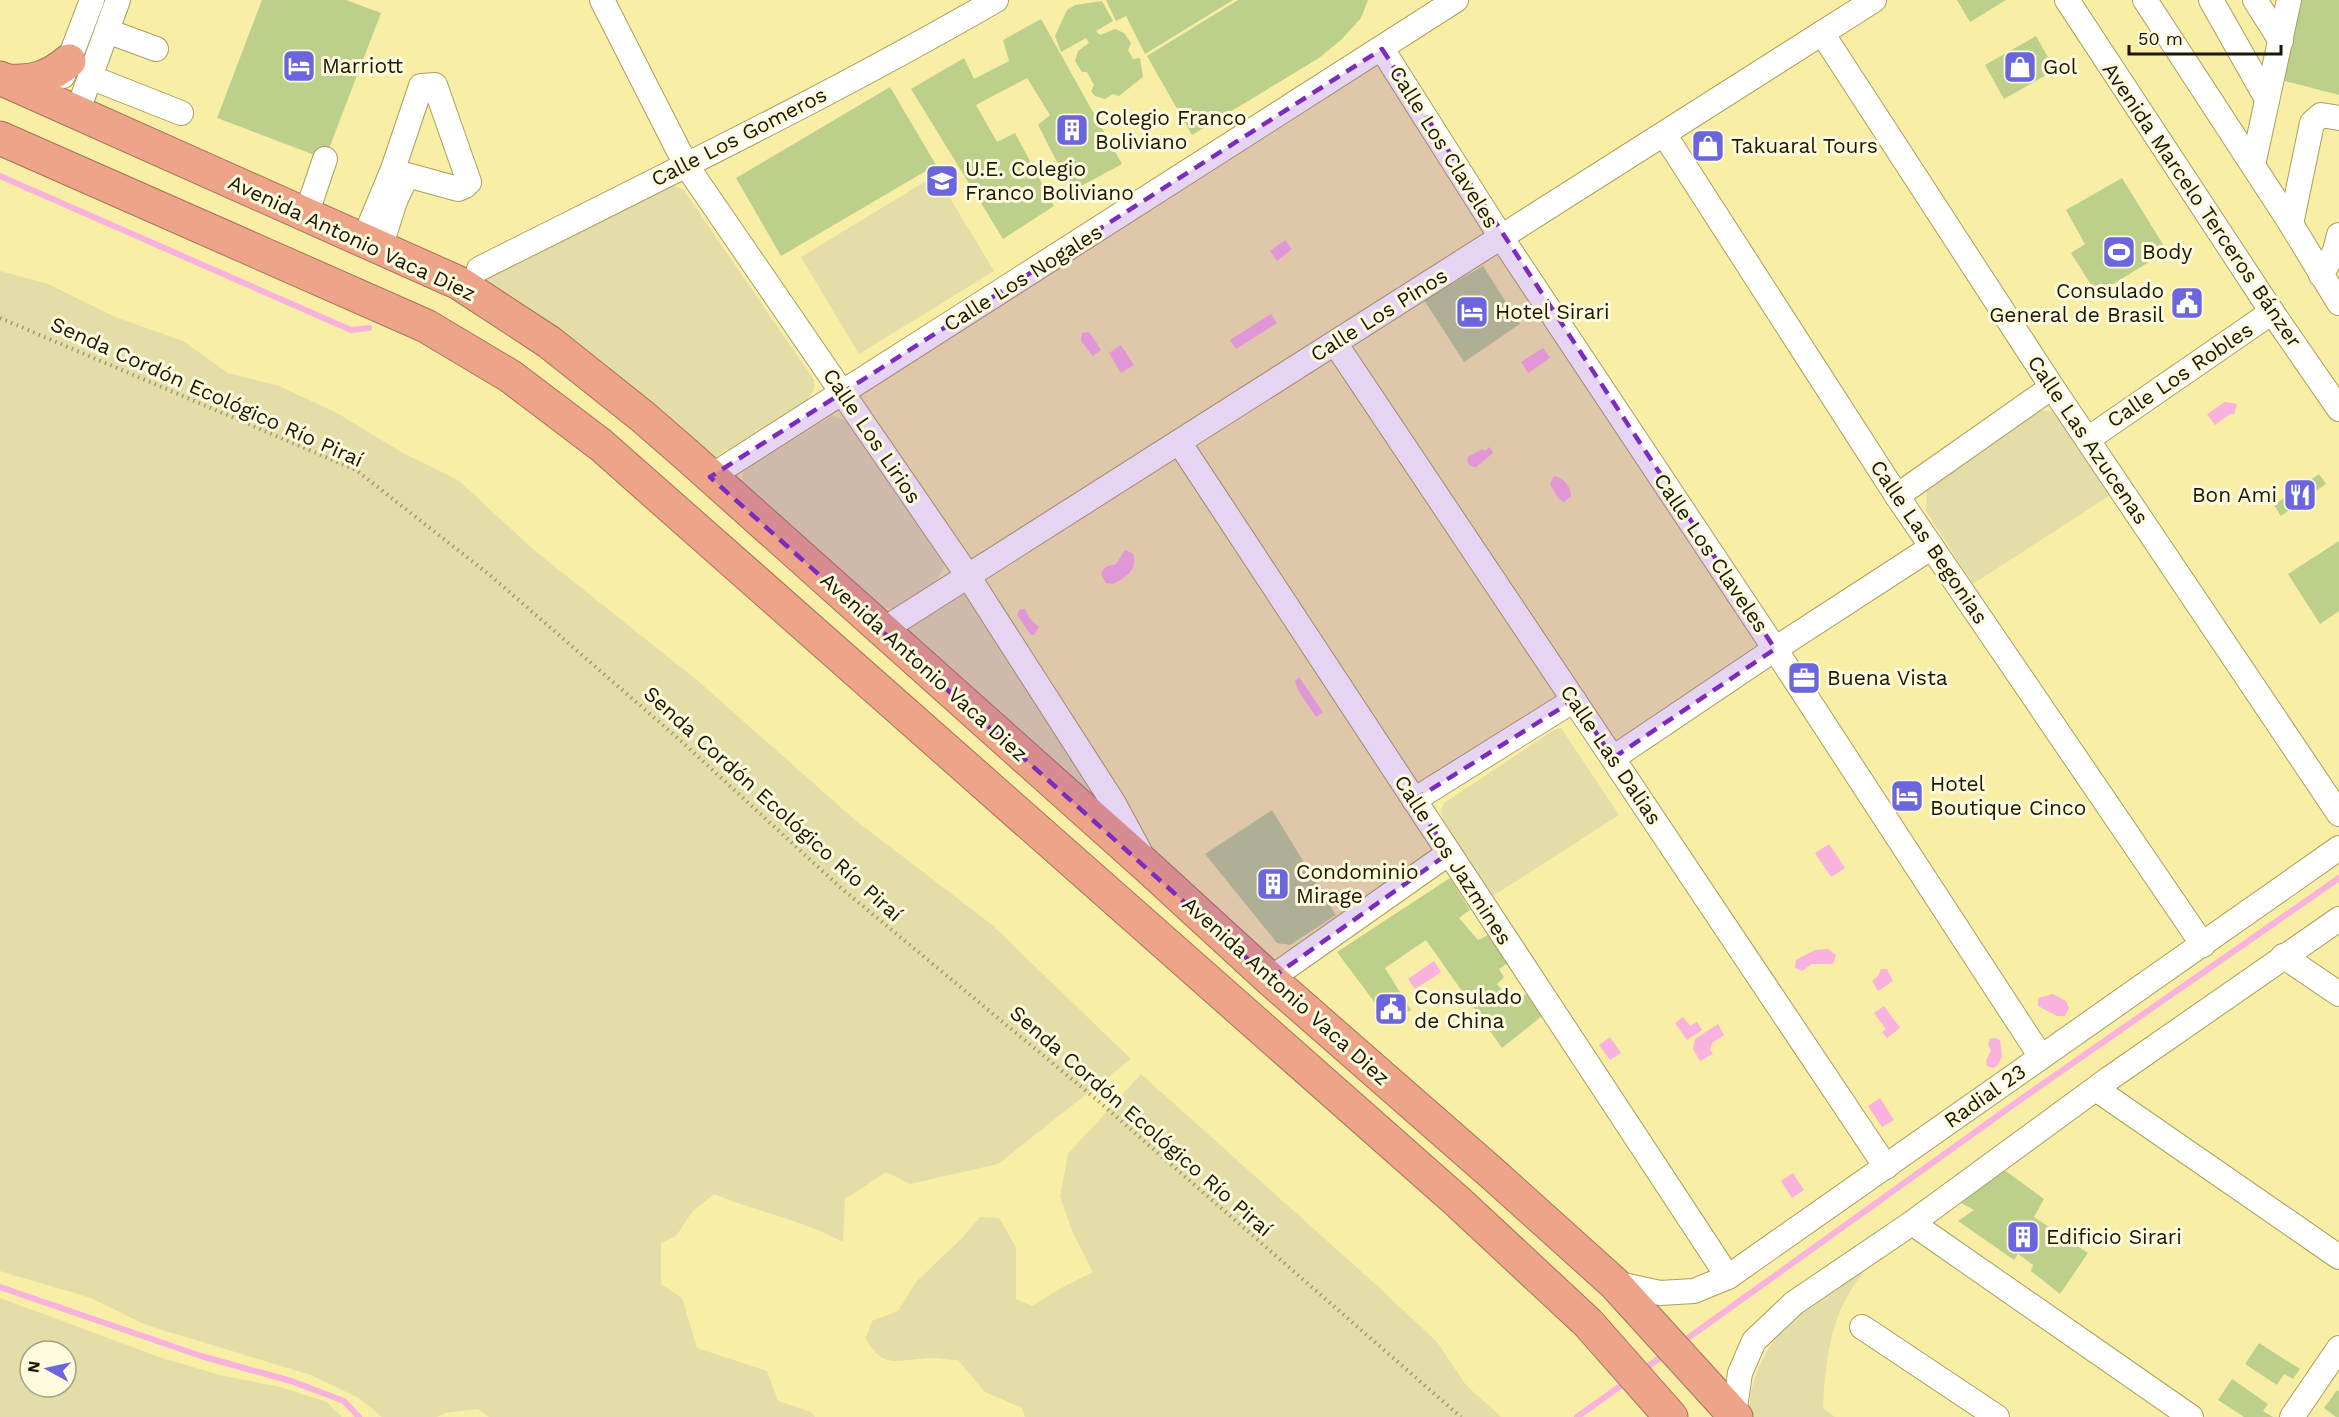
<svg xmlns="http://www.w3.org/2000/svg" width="2339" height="1417" font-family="'Work Sans',sans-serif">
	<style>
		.green { fill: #e4dda7; fill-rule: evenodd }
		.water { fill: #f9b1de }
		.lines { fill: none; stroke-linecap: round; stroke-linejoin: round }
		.stream { stroke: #f9b1de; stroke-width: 6 }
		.building { fill: #bcd08c }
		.minor-casing { stroke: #aaa05a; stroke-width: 26 }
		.highway-casing { stroke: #a47358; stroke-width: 35 }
		.path { stroke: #a39b65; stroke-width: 4; stroke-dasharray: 1.5 4.5; stroke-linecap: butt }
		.minor { stroke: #fff; stroke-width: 24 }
		.highway { stroke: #eea488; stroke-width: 33 }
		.marked { fill: #7b2cbf; fill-opacity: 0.2; stroke: #7b2cbf; stroke-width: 4.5; stroke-dasharray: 12 8; stroke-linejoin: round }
		.labels { text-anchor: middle; stroke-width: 6; stroke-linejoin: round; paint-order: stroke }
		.poi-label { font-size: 21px; fill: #1b1700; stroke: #fdfade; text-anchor: start }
		.street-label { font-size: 21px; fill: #1b1700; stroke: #fdfade }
	</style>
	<rect width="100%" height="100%" fill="#f8eea5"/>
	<g class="green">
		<polygon points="936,175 994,271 859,354 801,257"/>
		<polygon points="671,185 683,189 814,380 814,389 808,400 712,459 480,281"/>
		<path d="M0,271L48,284L115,317L183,341L228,373L279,386L337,413L403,453L458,480L535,551L698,681L855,820L991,924L1131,1059L998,1164L910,1184L886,1172L845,1199L843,1242C803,1220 757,1212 714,1194L692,1212L676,1236L661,1243V1284L682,1298L697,1348L767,1371L778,1401L811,1412L815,1417H489L478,1409L445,1413L437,1417H382L359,1398L311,1375L146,1325L91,1298L0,1271Z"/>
		<polygon points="2039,411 2050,411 2061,415 2115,492 1973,584 1926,511 1927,490"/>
		<path d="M832,416L845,420L944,564C941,586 911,598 894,609L877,607L740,485L744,471Z"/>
		<polygon points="955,593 970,597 1111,812 907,635 907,627"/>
		<polygon points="1561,728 1619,815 1493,896 1443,823 1441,810 1444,803 1554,730"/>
		<path d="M1141,1074L1373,1282L1437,1342L1466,1385L1501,1417H1025L1022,1408L985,1392L958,1360C949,1360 939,1358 930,1358C900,1359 882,1371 866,1338L872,1321L898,1311L916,1282L962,1238L980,1217L999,1218L1016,1247V1299L1032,1306L1065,1286L1093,1272L1072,1231L1060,1196L1068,1154Z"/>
		<path d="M1859,1270L1863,1274C1831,1309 1825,1363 1823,1408L1835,1417H1753C1748,1406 1750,1392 1754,1381C1770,1326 1815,1301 1859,1270Z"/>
		<path d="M0,1298L162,1358L220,1375L280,1387L327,1402L342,1417H0ZM30,1351H66V1387H30Z"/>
	</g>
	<g class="water">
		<polygon points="1285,240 1292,249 1277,261 1270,251"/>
		<polygon points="1271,314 1277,323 1236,349 1230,340"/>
		<polygon points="1087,332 1090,333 1101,350 1093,356 1081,341 1082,333"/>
		<polygon points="1121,345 1134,365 1121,373 1109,353"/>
		<polygon points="1543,348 1550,358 1528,373 1521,362"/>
		<polygon points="2225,402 2237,404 2234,414 2230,414 2215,425 2207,414"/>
		<polygon points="1490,447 1493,453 1476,467 1470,466 1467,461 1468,457 1482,449 1485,451"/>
		<path d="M1554,476C1563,478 1571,486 1571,496L1564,502L1558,498L1550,484Z"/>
		<path d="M1125,550L1133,554C1138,570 1126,577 1113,584L1106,583L1101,574C1104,565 1108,567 1116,564Z"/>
		<polygon points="1020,609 1025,609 1030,619 1039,627 1034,635 1031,635 1017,615"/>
		<polygon points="1299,677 1323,712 1316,717 1298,690 1295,681"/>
		<polygon points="1829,844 1845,868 1831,877 1815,853"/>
		<polygon points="1828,949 1836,955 1833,964 1812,964 1802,971 1795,968 1796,960 1815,950"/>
		<polygon points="1434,961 1441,972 1415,989 1408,979"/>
		<polygon points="1881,969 1887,969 1893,981 1878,991 1872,981 1878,976"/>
		<polygon points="2053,994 2066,1001 2069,1008 2065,1016 2057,1016 2038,1006 2038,998"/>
		<polygon points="1884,1006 1900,1028 1887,1038 1882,1032 1886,1029 1874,1013"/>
		<polygon points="1683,1017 1690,1026 1697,1022 1702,1030 1687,1040 1675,1023"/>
		<polygon points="1718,1024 1724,1035 1712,1043 1710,1050 1713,1054 1700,1061 1693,1049 1695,1039"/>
		<polygon points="1610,1037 1621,1053 1610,1060 1599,1045"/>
		<polygon points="1994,1038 2000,1040 2002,1057 1997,1066 1993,1068 1987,1066 1986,1061 1991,1050 1988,1045 1990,1039"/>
		<polygon points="1880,1098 1894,1120 1882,1127 1868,1106"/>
		<polygon points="1793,1173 1804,1190 1792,1198 1781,1181"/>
	</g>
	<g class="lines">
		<g class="stream">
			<polyline points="0,176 351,330 369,328"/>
			<polyline points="0,1287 201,1356 291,1381 344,1401 359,1417"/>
			<polyline points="1681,1343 2027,1095 2339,878"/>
			<polyline points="1642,1371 1665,1354"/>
			<polyline points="1577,1417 1626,1382"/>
		</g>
	</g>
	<g class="building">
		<polygon points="262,0 346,0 381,13 325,159 217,118"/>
		<polygon points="1106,0 1233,0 1145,54 1126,16 1116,21"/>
		<polygon points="1238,0 1368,0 1361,18 1341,40 1319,58 1192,135 1147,56"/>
		<polygon points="1957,0 2006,0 1970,22"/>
		<polygon points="2299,0 2339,0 2339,95 2281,80"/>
		<polygon points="1102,1 1113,21 1096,31 1100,35 1115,29 1124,33 1131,43 1128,50 1133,59 1140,58 1143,77 1119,96 1113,94 1105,99 1095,96 1091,91 1094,85 1087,72 1082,72 1075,61 1078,51 1089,43 1086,38 1061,52 1055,36 1067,10 1075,5"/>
		<polygon points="1041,19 1122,164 1072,191 1038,125 1050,115 1027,78 976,105 997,142 1015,133 1054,206 1003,239 911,89 964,58 974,79 1009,61 1003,40"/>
		<polygon points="2036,36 2055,70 2004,99 1985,65"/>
		<polygon points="890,87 936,165 781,256 736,178"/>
		<polygon points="2122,178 2167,251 2097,294 2071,253 2085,244 2066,210"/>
		<polygon points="1483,266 1520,324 1464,362 1424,300"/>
		<polygon points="2319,474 2326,484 2281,516 2274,505"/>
		<polygon points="2339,541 2339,611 2320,624 2288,574"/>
		<polygon points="1272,810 1336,915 1290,945 1277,943 1205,854"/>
		<polygon points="1450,878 1470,910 1459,918 1478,940 1488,935 1508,963 1499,969 1504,977 1497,984 1513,1003 1526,994 1542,1016 1502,1048 1426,940 1385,968 1411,1010 1390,1023 1337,952"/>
		<polygon points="2003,1169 2044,1199 2034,1217 2088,1253 2060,1294 2031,1271 2033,1265 2018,1254 2014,1260 1958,1221 1974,1210 1961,1203"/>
		<polygon points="2259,1343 2300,1369 2293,1379 2284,1374 2277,1385 2245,1364"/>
		<polygon points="2232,1379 2268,1404 2263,1411 2273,1417 2244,1417 2218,1400"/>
		<polygon points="2337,1390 2339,1391 2339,1417 2336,1417 2324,1408"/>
	</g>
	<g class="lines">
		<g class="minor-casing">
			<g id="minor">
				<polyline points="602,0 686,165 968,576 1113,802 1140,852"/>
				<polyline points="2067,0 2272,312 2339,409"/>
				<polyline points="2145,0 2291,224 2339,303"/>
				<polyline points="2211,0 2267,99"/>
				<polyline points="2255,0 2281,41"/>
				<polyline points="107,31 156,49"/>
				<polyline points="1822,33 2052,387 2339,814"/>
				<polyline points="1382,49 1501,237 1775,649 2041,1057"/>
				<polyline points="63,76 92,0"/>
				<polyline points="90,77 181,113"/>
				<polyline points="77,113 118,0"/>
				<polyline points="1664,134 1897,496 2203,945"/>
				<polyline points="2253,165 2289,0"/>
				<polyline points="306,215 325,159"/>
				<polyline points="2291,224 2312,123 2321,115 2339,118"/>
				<polyline points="363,241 393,169 421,86 435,85 469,182 465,186 458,189 407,175 395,201 380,248"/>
				<path d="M479,269C652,182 828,97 996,0"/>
				<polyline points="2321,275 2335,251 2339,235"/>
				<polyline points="1335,343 1886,1167"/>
				<polyline points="2088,439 2272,312"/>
				<polyline points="1179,442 1728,1277"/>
				<polyline points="710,477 1456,0"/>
				<polyline points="1897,496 2052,387"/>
				<polyline points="883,630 1874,0"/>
				<polyline points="1613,758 1775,649 1932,547"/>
				<polyline points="1414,800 1574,700"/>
				<polyline points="2283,956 2339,994"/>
				<polyline points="1270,979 1449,853"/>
				<polyline points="2096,1089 2339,1257"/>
				<polyline points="1912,1223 2191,1417"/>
				<polyline points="1614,1283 1660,1293 1694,1291 1728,1277 2339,848"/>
				<polyline points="1862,1327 1997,1417"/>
				<polyline points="1734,1415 1740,1373 1754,1341 1794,1303 1912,1223 2110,1078 2339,919"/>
				<polyline points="2292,1417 2339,1348"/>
			</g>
		</g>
		<g class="highway-casing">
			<g id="highway">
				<polyline points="0,78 459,283 549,342 642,416 688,456 1149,868 1270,979 1494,1175 1614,1283 1736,1417"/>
				<path d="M8,81C32,83 50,77 69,61"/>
				<polyline points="0,138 426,326 510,376 601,445 1457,1201 1588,1323 1671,1417"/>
			</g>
		</g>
		<polyline class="path" points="0,318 356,470 491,576 681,741 841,888 1097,1100 1461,1417"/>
		<use href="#minor" class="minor"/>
		<use href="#highway" class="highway"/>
	</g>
	<path class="marked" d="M1382,49L1775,649L1613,758L1574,700L1414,800L1449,853L1270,979L710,477Z"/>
	<defs>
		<g id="hotel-square" transform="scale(1.725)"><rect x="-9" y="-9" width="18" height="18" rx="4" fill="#6b65de" stroke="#fdfade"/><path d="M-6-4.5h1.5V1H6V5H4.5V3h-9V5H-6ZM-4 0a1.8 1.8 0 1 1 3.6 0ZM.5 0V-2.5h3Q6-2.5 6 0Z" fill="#fff"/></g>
		<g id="shop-square" transform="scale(1.725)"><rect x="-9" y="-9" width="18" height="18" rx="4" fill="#6b65de" stroke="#fdfade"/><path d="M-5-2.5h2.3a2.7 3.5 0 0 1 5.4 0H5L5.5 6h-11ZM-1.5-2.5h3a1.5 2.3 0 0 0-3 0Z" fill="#fff"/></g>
		<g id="building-square" transform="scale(1.725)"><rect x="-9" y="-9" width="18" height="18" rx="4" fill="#6b65de" stroke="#fdfade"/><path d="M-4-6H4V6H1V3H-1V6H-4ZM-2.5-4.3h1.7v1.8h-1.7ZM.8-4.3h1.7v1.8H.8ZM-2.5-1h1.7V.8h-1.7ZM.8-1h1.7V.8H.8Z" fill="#fff"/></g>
		<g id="school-square" transform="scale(1.725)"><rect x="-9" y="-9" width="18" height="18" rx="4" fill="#6b65de" stroke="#fdfade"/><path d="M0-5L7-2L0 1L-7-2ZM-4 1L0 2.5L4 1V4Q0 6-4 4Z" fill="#fff"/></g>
		<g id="stadium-square" transform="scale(1.725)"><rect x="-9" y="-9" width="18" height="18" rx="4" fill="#6b65de" stroke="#fdfade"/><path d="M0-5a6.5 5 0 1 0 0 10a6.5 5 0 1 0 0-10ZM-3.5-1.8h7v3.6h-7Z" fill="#fff"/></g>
		<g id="civic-square" transform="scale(1.725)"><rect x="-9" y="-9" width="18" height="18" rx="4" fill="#6b65de" stroke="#fdfade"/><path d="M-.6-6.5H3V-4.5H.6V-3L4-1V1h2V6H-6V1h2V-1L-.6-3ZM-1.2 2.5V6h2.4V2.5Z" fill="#fff"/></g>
		<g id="restaurant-square" transform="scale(1.725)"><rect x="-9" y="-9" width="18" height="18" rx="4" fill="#6b65de" stroke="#fdfade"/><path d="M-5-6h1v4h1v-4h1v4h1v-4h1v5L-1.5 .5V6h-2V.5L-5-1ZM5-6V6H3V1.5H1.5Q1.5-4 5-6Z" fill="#fff"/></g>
		<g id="office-square" transform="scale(1.725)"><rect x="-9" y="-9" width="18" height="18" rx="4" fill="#6b65de" stroke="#fdfade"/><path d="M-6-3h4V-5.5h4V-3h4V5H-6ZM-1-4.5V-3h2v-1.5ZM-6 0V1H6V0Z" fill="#fff"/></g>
	</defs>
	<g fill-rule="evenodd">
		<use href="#hotel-square" x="299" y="66"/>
		<use href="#shop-square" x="2020" y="67"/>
		<use href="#building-square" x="1072" y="130"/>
		<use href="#shop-square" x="1708" y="146"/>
		<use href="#school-square" x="942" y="181"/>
		<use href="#stadium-square" x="2119" y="252"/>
		<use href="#civic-square" x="2187" y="303"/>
		<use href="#hotel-square" x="1472" y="312"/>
		<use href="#restaurant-square" x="2300" y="495"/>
		<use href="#office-square" x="1804" y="678"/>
		<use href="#hotel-square" x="1907" y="796"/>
		<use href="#building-square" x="1273" y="884"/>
		<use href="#civic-square" x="1391" y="1009"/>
		<use href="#building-square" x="2023" y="1237"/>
	</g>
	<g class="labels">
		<g class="poi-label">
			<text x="322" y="73">Marriott</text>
			<text x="2043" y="74">Gol</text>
			<text x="1095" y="125">Colegio Franco<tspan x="1095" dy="24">Boliviano</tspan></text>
			<text x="1731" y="153">Takuaral Tours</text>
			<text x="965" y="176">U.E. Colegio<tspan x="965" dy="24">Franco Boliviano</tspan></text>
			<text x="2142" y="259">Body</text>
			<text x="2164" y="298" text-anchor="end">Consulado<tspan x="2164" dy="24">General de Brasil</tspan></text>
			<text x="1495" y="319">Hotel Sirari</text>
			<text x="2277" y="502" text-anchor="end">Bon Ami</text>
			<text x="1827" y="685">Buena Vista</text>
			<text x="1930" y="791">Hotel<tspan x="1930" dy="24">Boutique Cinco</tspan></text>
			<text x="1296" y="879">Condominio<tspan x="1296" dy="24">Mirage</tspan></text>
			<text x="1414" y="1004">Consulado<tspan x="1414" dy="24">de China</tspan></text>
			<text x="2046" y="1244">Edificio Sirari</text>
		</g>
		<g class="street-label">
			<text transform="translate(739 137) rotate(-27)" y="7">Calle Los Gomeros</text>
			<text transform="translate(1444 147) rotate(58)" y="7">Calle Los Claveles</text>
			<text transform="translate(2202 205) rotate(56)" y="7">Avenida Marcelo Terceros Bánzer</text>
			<text transform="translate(352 238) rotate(25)" y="7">Avenida Antonio Vaca Diez</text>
			<text transform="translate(1023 278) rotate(-32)" y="7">Calle Los Nogales</text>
			<text transform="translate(1379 315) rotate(-32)" y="7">Calle Los Pinos</text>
			<text transform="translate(2180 375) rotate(-34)" y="7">Calle Los Robles</text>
			<text transform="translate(207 392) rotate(24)" y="7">Senda Cordón Ecológico Río Piraí</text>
			<text transform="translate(872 436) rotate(56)" y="7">Calle Los Lirios</text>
			<text transform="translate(2088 440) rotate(56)" y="7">Calle Las Azucenas</text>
			<text transform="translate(1929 542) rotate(56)" y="7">Calle Las Begonias</text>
			<text transform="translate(1711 553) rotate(56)" y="7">Calle Los Claveles</text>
			<text transform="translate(924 667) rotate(42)" y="7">Avenida Antonio Vaca Diez</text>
			<text transform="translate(1611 755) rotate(56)" y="7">Calle Las Dalias</text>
			<text transform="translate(773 804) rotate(42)" y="7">Senda Cordón Ecológico Río Piraí</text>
			<text transform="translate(1453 860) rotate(57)" y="7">Calle Los Jazmines</text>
			<text transform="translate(1286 991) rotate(42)" y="7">Avenida Antonio Vaca Diez</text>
			<text transform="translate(1985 1096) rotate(-35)" y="7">Radial 23</text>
			<text transform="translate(1141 1121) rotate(41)" y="7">Senda Cordón Ecológico Río Piraí</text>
		</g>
	</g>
	<g transform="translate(48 1369) rotate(278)"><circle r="28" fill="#fdfade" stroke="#a39f85" stroke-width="1.5"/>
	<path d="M0-4.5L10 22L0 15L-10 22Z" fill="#6b65de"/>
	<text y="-9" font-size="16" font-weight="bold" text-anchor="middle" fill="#1b1700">N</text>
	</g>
	<path d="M2129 45v9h152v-9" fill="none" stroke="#1b1700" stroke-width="3"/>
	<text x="2138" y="45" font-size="18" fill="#1b1700" stroke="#fdfade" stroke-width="4.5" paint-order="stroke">50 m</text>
</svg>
